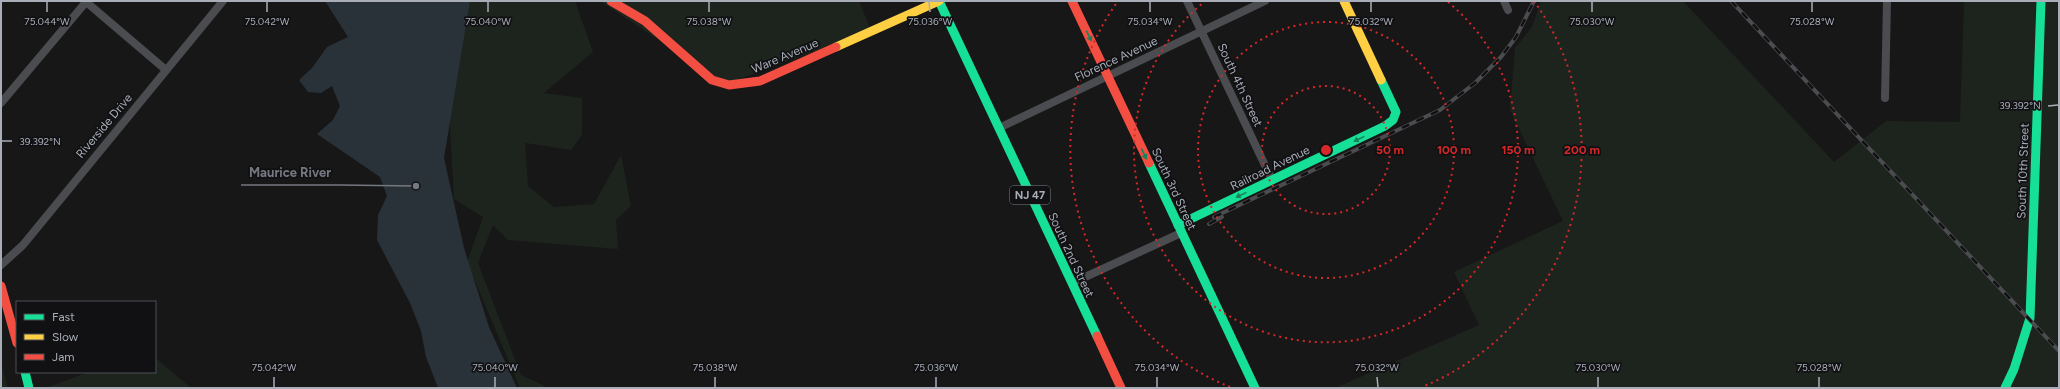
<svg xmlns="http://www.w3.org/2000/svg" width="2060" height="389" font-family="Figtree,sans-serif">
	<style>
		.green { fill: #1d241e }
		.water { fill: #2a3239 }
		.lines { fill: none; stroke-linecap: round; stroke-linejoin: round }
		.street { stroke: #4b4c50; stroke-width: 8 }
		.fast { stroke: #16e098; stroke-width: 9 }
		.slow { stroke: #ffcf43; stroke-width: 9 }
		.jam { stroke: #f24e42; stroke-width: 9 }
		.rail-casing { stroke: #4b4c4f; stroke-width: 4 }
		.rail { stroke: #111113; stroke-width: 2.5; stroke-dasharray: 8; stroke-linecap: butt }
		.oneway { fill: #14835c }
		.ticks { fill: none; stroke: #a8adb8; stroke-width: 1.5 }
		.ring { fill: none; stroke: #d62828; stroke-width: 2; stroke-dasharray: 2 4 }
		.labels { text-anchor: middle; stroke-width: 3.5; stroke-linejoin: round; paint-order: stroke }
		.shield { fill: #111113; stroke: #7b7e86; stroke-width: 1 }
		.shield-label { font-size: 11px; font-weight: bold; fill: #a8adb8 }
		.street-label { font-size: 12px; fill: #a8adb8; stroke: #111113 }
		.ticks-label { font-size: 10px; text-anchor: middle; fill: #a8adb8; stroke: #111113; stroke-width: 3.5; stroke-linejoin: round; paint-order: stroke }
		.centre { fill: #d62828; stroke: #111113; stroke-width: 2 }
		.ring-label { font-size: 12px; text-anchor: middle; font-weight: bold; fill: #d62828; stroke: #111113; stroke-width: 3.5; stroke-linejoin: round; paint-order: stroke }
		.leader { fill: none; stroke: #757880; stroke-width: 1.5 }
		.callout-dot { fill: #757880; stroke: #111113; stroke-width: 1.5 }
		.callout-label { font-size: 13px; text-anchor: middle; font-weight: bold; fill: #757880; stroke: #111113; stroke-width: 3.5; stroke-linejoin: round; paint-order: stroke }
	</style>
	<rect width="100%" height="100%" fill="#171717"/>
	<g class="green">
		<polygon points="468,1 575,1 593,52 544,93 582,98 582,135 571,150 525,143 528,186 554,207 594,204 621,155 631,206 616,220 618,249 508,240 493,225 478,263 521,375 549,388 520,388 467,262 483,217 454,199 447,71"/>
		<polygon points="600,1 859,1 871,31 725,84"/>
		<polygon points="1541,1 1683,1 1834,162 1886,121 1960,122 1964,1 2059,1 2059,388 1335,388 1479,325 1454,272 1563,221 1510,110 1515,48 1532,27"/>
		<polygon points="155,360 158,360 191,388 48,387 89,372 155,372"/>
		<polygon points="1,363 8,388 1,388"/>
	</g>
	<polygon class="water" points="325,1 470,1 444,158 464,248 489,327 517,388 439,388 437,385 426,357 421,331 410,303 377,240 378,215 387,196 380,177 317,134 333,120 340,106 332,86 321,93 308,92 299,80 312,68 327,47 348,37"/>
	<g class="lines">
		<g class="street">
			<polyline points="85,1 166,70"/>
			<polyline points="1187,1 1272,180"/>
			<polyline points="1504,1 1508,10"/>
			<polyline points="1885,98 1887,1"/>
			<polyline points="1,103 86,2"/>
			<polyline points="999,128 1265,1"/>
			<polyline points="1,265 23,245 223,1"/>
			<polyline points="1072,283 1181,233"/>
		</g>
		<g class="fast">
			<polyline points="939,1 1097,336"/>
			<polyline points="1149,163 1255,388"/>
			<polyline points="1178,225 1385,126 1393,120 1396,112 1381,80"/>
			<polyline points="25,372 29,388"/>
			<polyline points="2005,388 2014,369 2030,318 2041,1"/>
		</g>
		<g class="slow">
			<polyline points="1344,1 1381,80"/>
			<polyline points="836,47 939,1"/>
		</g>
		<g class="jam">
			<polyline points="611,1 645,21 712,80 729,85 760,81 836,47"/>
			<polyline points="1072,1 1149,163"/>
			<polyline points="1,286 17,343"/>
			<polyline points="1097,336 1121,388"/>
		</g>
		<g class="rail-casing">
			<g id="rail">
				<polyline points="1731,1 2059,351"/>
				<polyline points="1214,217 1440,110 1475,83 1501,57 1516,37 1534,1"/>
				<polyline points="1209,224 1222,217"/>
			</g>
		</g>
		<use href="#rail" class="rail"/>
	</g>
	<defs><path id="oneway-solid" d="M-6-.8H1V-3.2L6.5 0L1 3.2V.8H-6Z"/></defs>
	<g class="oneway">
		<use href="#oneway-solid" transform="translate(1089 36) rotate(64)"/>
		<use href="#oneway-solid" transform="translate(1359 139) rotate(154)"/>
		<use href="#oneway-solid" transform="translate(1144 154) rotate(65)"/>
		<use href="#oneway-solid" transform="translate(1241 195) rotate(154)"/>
	</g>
	<path class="ticks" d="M47,2V12M267,2V12M488,2V12M709,2V12M929,2L930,12M1150,2V12M1371,2V12M1592,2V12M1812,2V12M2048,106L2058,105M2,141H12M274,377V387M495,377V387M715,377V387M936,377V387M1157,377V387M1377,377L1378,387M1598,377V387M1819,377V387"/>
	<g class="ring">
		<circle cx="1326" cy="150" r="64"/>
		<circle cx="1326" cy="150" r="128"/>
		<path d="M1448 2A192 192 0 1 1 1204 2"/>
		<path d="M1230 387A256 256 0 0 1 1118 1M1534 1A256 256 0 0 1 1422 387"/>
	</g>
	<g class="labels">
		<rect class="shield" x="1010" y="186" width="40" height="18" rx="3"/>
		<g class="shield-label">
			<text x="1030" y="199">NJ 47</text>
		</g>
		<g class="street-label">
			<text transform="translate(785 56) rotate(-23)" y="4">Ware Avenue</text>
			<text transform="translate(1116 59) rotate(-25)" y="4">Florence Avenue</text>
			<text transform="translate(1240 85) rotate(65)" y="4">South 4th Street</text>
			<text transform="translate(104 126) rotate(-50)" y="4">Riverside Drive</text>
			<text transform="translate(1270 168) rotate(-26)" y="4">Railroad Avenue</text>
			<text transform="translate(2023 171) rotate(-88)" y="4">South 10th Street</text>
			<text transform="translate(1174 189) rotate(65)" y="4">South 3rd Street</text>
			<text transform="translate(1071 255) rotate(65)" y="4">South 2nd Street</text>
		</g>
	</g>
	<g class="ticks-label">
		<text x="47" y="25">75.044°W</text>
		<text x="267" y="25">75.042°W</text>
		<text x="488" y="25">75.040°W</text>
		<text x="709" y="25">75.038°W</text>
		<text x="930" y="25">75.036°W</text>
		<text x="1150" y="25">75.034°W</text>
		<text x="1371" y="25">75.032°W</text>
		<text x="1592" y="25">75.030°W</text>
		<text x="1812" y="25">75.028°W</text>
		<text x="2020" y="109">39.392°N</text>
		<text x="40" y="145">39.392°N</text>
		<text x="274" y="371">75.042°W</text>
		<text x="495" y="371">75.040°W</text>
		<text x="715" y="371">75.038°W</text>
		<text x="936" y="371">75.036°W</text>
		<text x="1157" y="371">75.034°W</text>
		<text x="1377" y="371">75.032°W</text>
		<text x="1598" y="371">75.030°W</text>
		<text x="1819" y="371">75.028°W</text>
	</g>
	<circle cx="1326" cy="150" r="6" class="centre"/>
	<g class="ring-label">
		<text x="1390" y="154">50 m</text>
		<text x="1454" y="154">100 m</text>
		<text x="1518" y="154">150 m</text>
		<text x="1582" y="154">200 m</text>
	</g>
	<path class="leader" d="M416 186L339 185H241"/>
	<circle class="callout-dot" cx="416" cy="186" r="4"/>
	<g class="callout-label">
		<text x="290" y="177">Maurice River</text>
	</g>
	<rect width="2060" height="389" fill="none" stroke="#a8adb8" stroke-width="4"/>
	<rect x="16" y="301" width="140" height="72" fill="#111113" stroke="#4d4f55"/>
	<rect x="24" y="314" width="20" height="6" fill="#16e098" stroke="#4d4f55"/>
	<text x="52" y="321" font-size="12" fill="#a8adb8">Fast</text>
	<rect x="24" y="334" width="20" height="6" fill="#ffcf43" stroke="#4d4f55"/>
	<text x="52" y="341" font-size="12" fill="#a8adb8">Slow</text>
	<rect x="24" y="354" width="20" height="6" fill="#f24e42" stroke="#4d4f55"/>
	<text x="52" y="361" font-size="12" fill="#a8adb8">Jam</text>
</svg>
